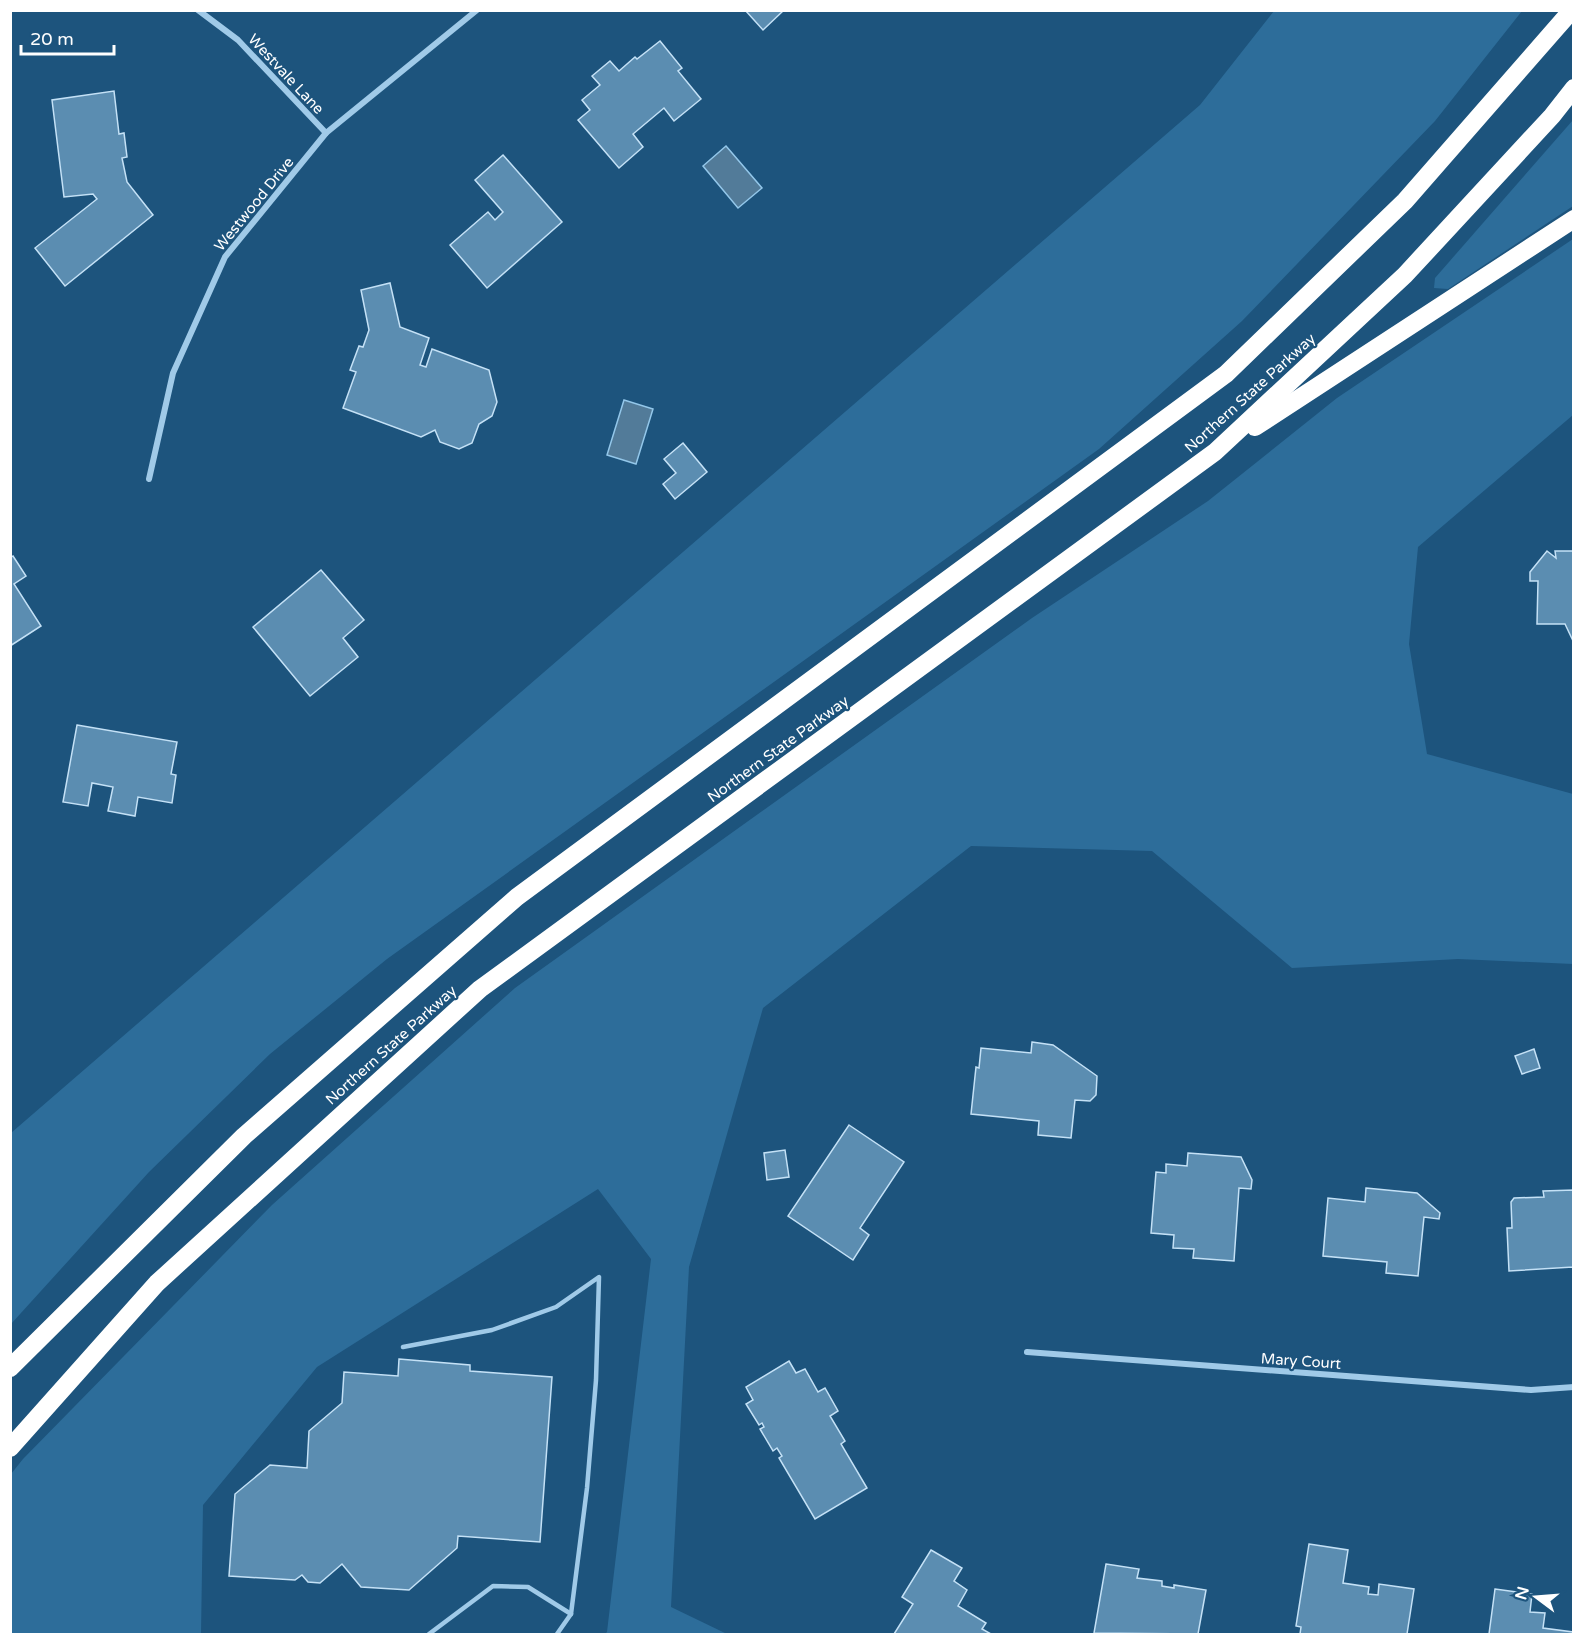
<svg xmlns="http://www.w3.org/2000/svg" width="1584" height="1645" font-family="'Varela Round',sans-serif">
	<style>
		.green { fill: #2d6d9a }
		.water { fill: #527b99; stroke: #93c7ea; stroke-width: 1.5 }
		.building { fill: #5b8db1; stroke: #c4e1f6; stroke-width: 1.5 }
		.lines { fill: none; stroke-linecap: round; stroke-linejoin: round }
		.lane { stroke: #a0cae8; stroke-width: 4.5 }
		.street { stroke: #a0cae8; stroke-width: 6 }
		.highway { stroke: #fff; stroke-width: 18 }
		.labels { text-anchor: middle; stroke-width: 4.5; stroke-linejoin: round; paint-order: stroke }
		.street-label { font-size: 15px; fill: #fff; stroke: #1d547d }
	</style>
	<rect width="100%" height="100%" fill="#1d547d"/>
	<g class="green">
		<polygon points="1274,11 1522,11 1435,121 1242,321 1099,449 387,959 270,1054 149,1172 11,1324 11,1133 1200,105"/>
		<polygon points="1573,120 1573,206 1448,289 1434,288 1435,278"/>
		<polygon points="1573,239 1573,415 1418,547 1409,644 1427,754 1573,794 1573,964 1458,959 1292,968 1152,851 971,846 763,1008 689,1267 671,1607 727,1634 605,1634 607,1632 651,1259 598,1189 317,1367 203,1505 201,1634 11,1634 11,1474 23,1459 272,1205 515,988 1032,618 1208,501 1337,398"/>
	</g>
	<g class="water">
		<polygon points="726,146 762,188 738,208 703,166"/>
		<polygon points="624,400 653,409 636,464 607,455"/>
	</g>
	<g class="building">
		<polygon points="745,10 784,10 763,30"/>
		<polygon points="660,41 682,68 678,71 701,99 674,121 664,108 633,134 643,147 619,168 578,120 590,110 582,100 600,85 592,76 610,61 619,71 635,57 637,59"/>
		<polygon points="114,91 119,134 124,133 127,157 122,158 127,182 153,215 65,286 35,248 97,199 93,194 64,197 52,100"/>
		<polygon points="503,155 562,222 487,288 450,245 488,212 495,220 503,212 475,180"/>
		<polygon points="390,283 400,327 429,338 420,365 426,367 432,349 489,370 497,402 492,416 479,424 472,443 459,449 440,442 435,430 421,437 343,408 356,372 350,370 359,346 363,347 369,330 361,290"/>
		<polygon points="683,443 707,472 675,499 663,484 676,473 664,459"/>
		<polygon points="1547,551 1556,558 1555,551 1574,551 1574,643 1565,624 1537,624 1538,581 1530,581 1530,572"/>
		<polygon points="13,556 26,576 14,584 41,626 10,646 10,558"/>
		<polygon points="321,570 364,620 343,638 358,657 310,696 253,627"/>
		<polygon points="77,725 177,742 171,774 176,775 172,803 138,797 135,816 108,811 113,787 92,783 88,806 63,802"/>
		<polygon points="1032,1042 1053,1045 1097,1076 1096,1095 1090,1101 1075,1100 1071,1138 1038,1135 1039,1121 971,1114 976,1067 979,1068 981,1048 1031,1053"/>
		<polygon points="1534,1049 1540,1068 1522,1074 1515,1056"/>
		<polygon points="849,1125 904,1162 860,1228 869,1235 853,1260 788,1216"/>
		<polygon points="785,1150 789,1177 767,1180 764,1153"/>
		<polygon points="1188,1153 1241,1157 1252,1180 1251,1189 1239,1188 1234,1261 1193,1258 1194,1249 1173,1248 1174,1235 1151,1233 1156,1172 1166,1173 1166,1164 1187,1166"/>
		<polygon points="1366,1188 1417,1193 1440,1213 1439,1219 1424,1217 1418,1276 1386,1273 1387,1262 1323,1256 1328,1198 1365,1202"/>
		<polygon points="1574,1190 1574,1269 1573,1267 1509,1271 1507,1228 1512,1228 1511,1202 1514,1198 1544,1197 1543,1191"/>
		<polygon points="399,1359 470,1365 470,1371 552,1377 540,1542 458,1536 457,1548 409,1590 361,1587 342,1564 320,1583 308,1582 302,1575 295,1580 229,1576 235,1494 270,1465 307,1468 309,1431 342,1403 344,1372 398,1376"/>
		<polygon points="789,1361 796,1373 805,1369 818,1392 825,1388 838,1411 830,1416 845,1441 841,1444 867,1488 815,1519 779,1458 782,1456 777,1448 773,1451 760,1429 764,1427 762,1423 759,1425 746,1404 753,1400 746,1387"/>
		<polygon points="1309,1544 1348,1550 1343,1583 1369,1587 1368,1594 1378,1595 1379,1584 1414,1589 1407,1634 1300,1634 1301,1627 1296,1626"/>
		<polygon points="931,1550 962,1568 954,1581 967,1590 958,1606 986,1623 982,1629 991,1634 894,1634 913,1604 902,1597"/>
		<polygon points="1106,1564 1139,1569 1137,1578 1162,1581 1162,1586 1174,1588 1174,1585 1206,1590 1198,1634 1094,1633"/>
		<polygon points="1495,1589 1532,1594 1530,1612 1545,1613 1543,1628 1573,1632 1573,1634 1489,1634"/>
	</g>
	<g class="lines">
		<g class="lane">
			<polyline points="403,1347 492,1330 556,1307 599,1277 596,1380 587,1488 571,1614 557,1634"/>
			<polyline points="429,1634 493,1586 528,1587 571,1614"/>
		</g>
		<g class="street">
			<polyline points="198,10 238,40 326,133"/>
			<polyline points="149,479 173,373 225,257 326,133 477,10"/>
			<polyline points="1027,1352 1531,1390 1574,1387"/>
		</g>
		<g class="highway">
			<polyline points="1255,427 1574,219"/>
			<polyline points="10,1368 244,1136 517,897 1226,374 1405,201 1572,10"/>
			<polyline points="10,1448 157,1283 480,989 1215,452 1405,275 1552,116 1574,88"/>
		</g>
	</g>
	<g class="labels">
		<g class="street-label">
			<text transform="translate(286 74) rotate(47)" y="5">Westvale Lane</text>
			<text transform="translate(254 204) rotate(-51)" y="5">Westwood Drive</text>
			<text transform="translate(1250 393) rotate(-42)" y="5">Northern State Parkway</text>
			<text transform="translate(778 749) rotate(-36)" y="5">Northern State Parkway</text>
			<text transform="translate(391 1045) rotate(-42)" y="5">Northern State Parkway</text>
			<text transform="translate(1301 1361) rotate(4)" y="5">Mary Court</text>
		</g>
	</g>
	<rect width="1584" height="1645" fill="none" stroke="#ffffff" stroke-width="24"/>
	<g transform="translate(1536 1597) rotate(286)" stroke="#1d547d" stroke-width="4.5" paint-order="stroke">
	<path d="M0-4.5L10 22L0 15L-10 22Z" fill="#ffffff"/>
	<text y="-9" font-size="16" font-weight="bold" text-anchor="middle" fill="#ffffff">N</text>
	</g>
	<path d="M21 45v9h93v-9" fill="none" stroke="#ffffff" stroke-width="3"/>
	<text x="30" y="45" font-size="18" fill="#ffffff" stroke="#1d547d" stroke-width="4.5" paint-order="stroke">20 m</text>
</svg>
